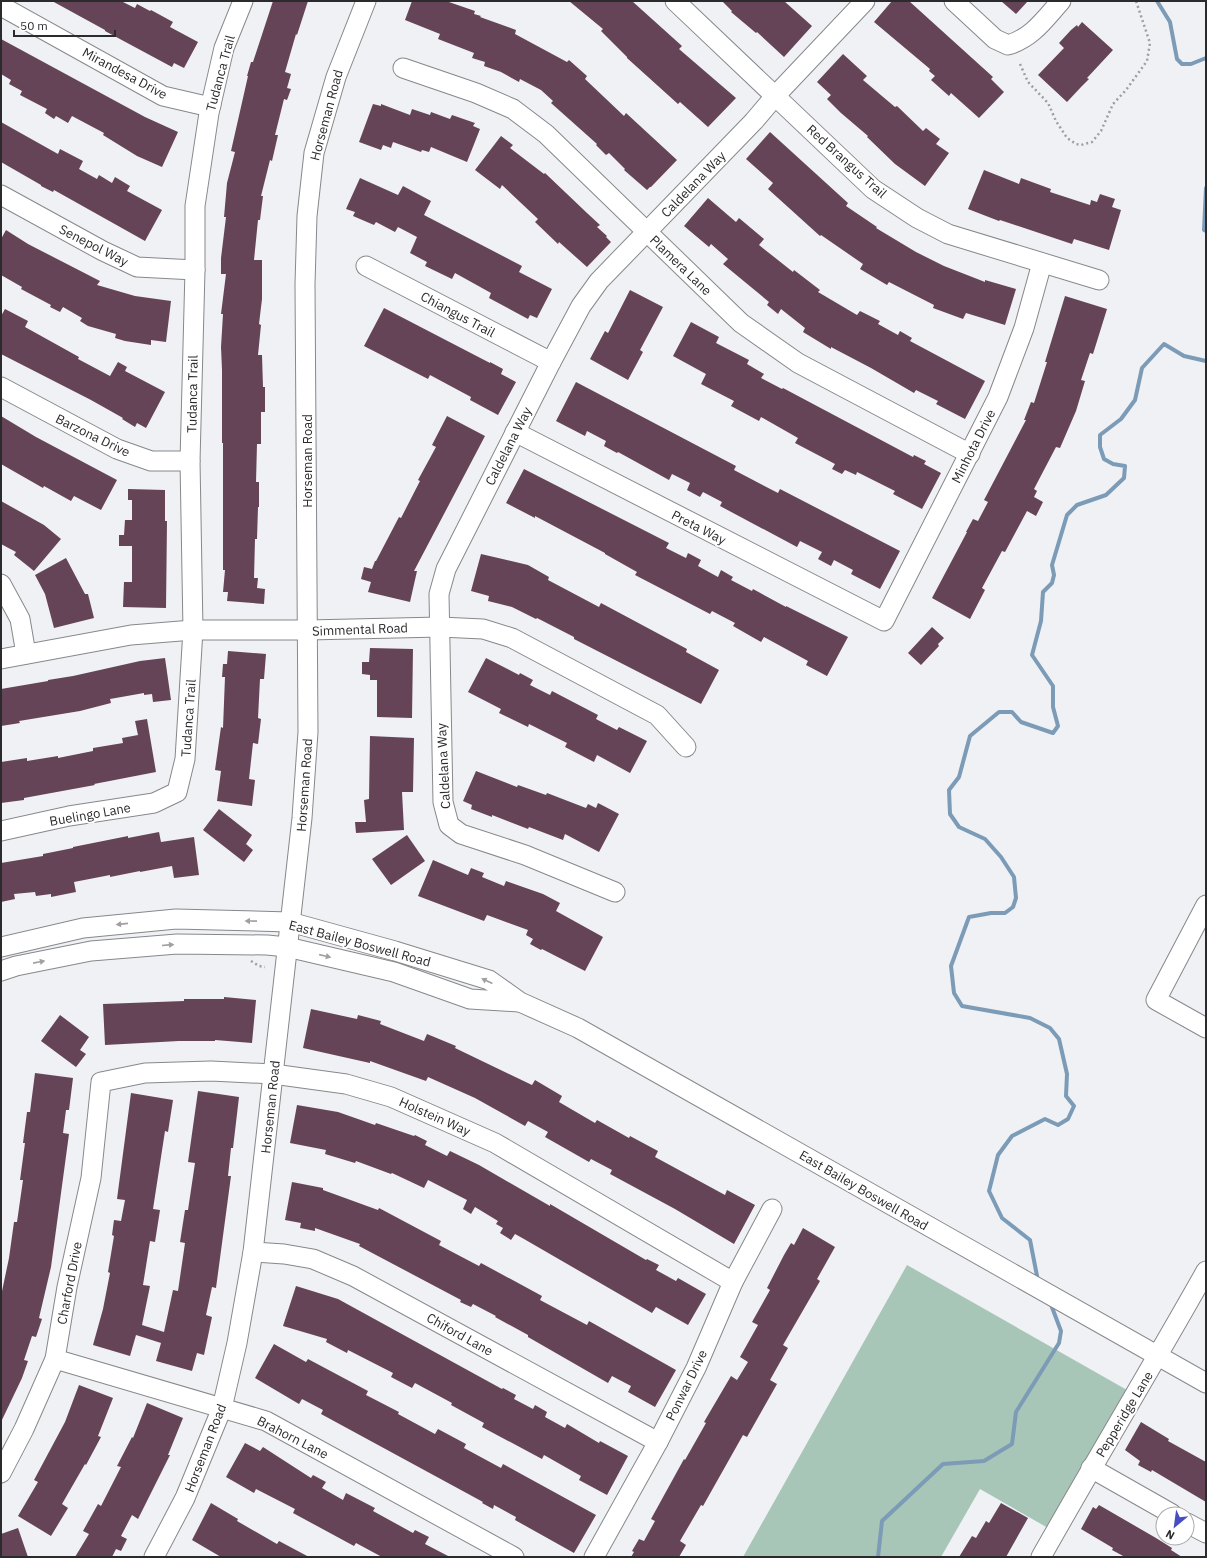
<svg xmlns="http://www.w3.org/2000/svg" width="1207" height="1558" font-family="'IBM Plex Sans',sans-serif">
	<style>
		.green { fill: #a8c6b7 }
		.lines { fill: none; stroke-linecap: round; stroke-linejoin: round }
		.stream { stroke: #7c9bb7; stroke-width: 4 }
		.building { fill: #664457 }
		.minor-casing { stroke: #86888b; stroke-width: 21 }
		.path { stroke: #9d9ea1; stroke-width: 2.5; stroke-dasharray: 2 3; stroke-linecap: butt }
		.minor { stroke: #fff; stroke-width: 19 }
		.oneway { fill: #a0a0a0 }
		.labels { text-anchor: middle; stroke-width: 4; stroke-linejoin: round; paint-order: stroke }
		.street-label { font-size: 13px; fill: #2b2b2d; stroke: #fff }
	</style>
	<rect width="100%" height="100%" fill="#eff1f5"/>
	<polygon class="green" points="907,1265 1127,1390 1048,1528 980,1489 941,1557 743,1557"/>
	<g class="lines">
		<g class="stream">
			<polyline points="1157,1 1170,22 1177,59 1182,64 1191,64 1206,58"/>
			<polyline points="1206,188 1204,230 1206,231"/>
			<polyline points="1038,1281 1030,1240 1002,1218 989,1191 998,1155 1012,1136 1045,1119 1058,1125 1068,1119 1074,1106 1066,1096 1067,1074 1059,1039 1050,1028 1030,1018 962,1006 954,993 951,966 969,917 991,913 1005,913 1013,907 1016,898 1014,877 1001,857 985,839 959,827 950,814 949,790 959,777 970,736 999,712 1012,712 1021,722 1053,733 1058,726 1053,707 1053,686 1032,655 1041,621 1043,592 1052,583 1054,575 1052,565 1067,515 1077,505 1106,495 1124,478 1125,466 1113,464 1104,459 1100,447 1100,435 1121,419 1135,400 1142,368 1164,344 1184,356 1206,361"/>
			<polyline points="878,1557 882,1521 943,1464 984,1461 1012,1444 1016,1412 1059,1343 1061,1331 1050,1302"/>
		</g>
	</g>
	<g class="building">
		<polygon points="52,1 121,1 135,8 137,4 150,11 151,10 173,22 170,27 198,42 184,68 174,63 172,67 105,31 105,30"/>
		<polygon points="273,1 308,1 297,35 296,34 285,72 291,74 287,88 291,89 287,100 284,99 275,135 278,135 272,161 270,160 261,196 263,196 260,220 258,220 254,260 262,260 262,299 259,324 261,325 258,355 262,355 263,387 265,387 265,412 261,412 261,444 257,444 256,482 259,482 259,507 258,507 257,539 255,539 254,578 258,578 257,588 265,589 264,604 227,601 228,592 223,592 225,570 223,570 223,443 222,443 222,370 221,347 223,314 221,314 226,274 221,274 221,258 226,217 224,217 227,183 235,152 231,151 248,76 247,76 251,62 253,62"/>
		<polygon points="412,1 446,1 475,11 474,14 481,16 480,17 516,30 515,34 567,62 569,60 587,76 585,79 624,116 626,113 677,160 651,187 650,187 647,190 624,170 625,169 609,153 606,155 596,145 597,144 551,103 553,101 541,90 520,79 519,82 501,72 484,66 485,62 472,58 474,53 438,39 440,34 405,20"/>
		<polygon points="569,1 632,1 682,46 679,49 736,98 708,127 680,102 678,104 627,58 627,57 601,31 603,29"/>
		<polygon points="722,1 784,1 812,26 784,57 757,32 756,33 731,12 732,11"/>
		<polygon points="892,1 909,1 993,77 991,79 1004,92 979,118 951,93 949,96 931,80 935,76 929,71 930,69 874,22"/>
		<polygon points="1001,1 1028,1 1016,14"/>
		<polygon points="1082,22 1113,50 1087,78 1089,79 1082,86 1067,102 1038,75 1064,48 1059,43 1071,30 1077,25 1078,27"/>
		<polygon points="1,39 145,117 178,132 162,167 137,156 103,135 104,133 72,116 68,123 56,116 54,119 45,113 47,109 20,95 22,91 9,84 11,80 1,74"/>
		<polygon points="843,54 867,76 863,80 895,107 897,106 923,131 926,128 940,139 936,144 949,153 925,186 895,164 867,137 868,136 841,113 827,99 831,95 817,82"/>
		<polygon points="373,104 381,106 381,104 410,115 412,109 430,115 431,112 450,119 452,115 475,123 473,126 480,129 467,162 431,147 429,152 422,150 421,152 393,142 391,148 383,145 381,150 359,142"/>
		<polygon points="1,122 58,154 60,149 83,161 79,169 97,179 99,175 112,183 115,177 130,186 127,191 162,210 145,241 54,190 53,192 41,186 41,185 1,162"/>
		<polygon points="770,132 848,203 846,206 877,227 876,228 916,252 944,266 985,282 985,280 1016,289 1005,325 966,313 963,319 933,308 934,305 889,282 887,285 860,269 863,264 821,235 820,236 768,189 773,183 746,159"/>
		<polygon points="501,136 513,145 510,148 544,174 545,173 587,213 600,225 597,227 607,236 606,237 611,242 587,267 559,242 558,244 535,222 538,219 502,185 500,189 475,170"/>
		<polygon points="984,170 1019,184 1021,178 1051,189 1050,192 1090,205 1091,200 1097,202 1100,194 1115,199 1112,207 1121,210 1109,250 1074,239 1072,244 1000,220 999,221 968,209"/>
		<polygon points="360,178 398,195 403,186 431,201 424,215 522,266 519,272 552,289 537,318 530,315 528,319 489,298 491,293 455,273 452,279 425,266 427,262 410,253 417,237 398,227 395,232 376,222 374,225 353,216 355,212 346,209"/>
		<polygon points="708,198 736,222 739,218 764,239 759,245 793,272 794,270 820,290 818,292 857,315 860,311 880,321 878,324 898,335 900,331 912,338 910,341 985,381 965,419 936,404 938,401 916,390 914,393 871,368 831,347 831,349 803,332 805,328 781,309 778,314 767,305 769,302 723,264 728,259 711,244 709,247 684,226"/>
		<polygon points="6,230 28,244 100,281 97,285 135,296 171,301 166,342 151,340 151,345 125,341 115,338 116,334 88,326 80,321 82,318 63,307 60,312 50,307 51,305 21,289 22,287 1,275 1,239"/>
		<polygon points="630,290 663,307 640,350 643,352 628,380 590,359 605,331 608,333"/>
		<polygon points="1065,296 1107,309 1093,354 1090,353 1081,380 1085,381 1076,411 1060,448 1056,447 1034,489 1037,491 1034,497 1043,502 1036,516 1027,511 1005,552 1002,551 982,588 985,590 970,619 932,598 967,532 966,532 973,519 978,521 988,502 984,500 1026,420 1024,420 1031,402 1034,403 1047,362 1045,362"/>
		<polygon points="384,308 490,363 490,362 503,369 501,374 516,382 498,415 470,400 471,397 430,375 428,379 364,346"/>
		<polygon points="5,309 28,321 25,327 79,357 78,359 110,376 118,362 127,367 125,371 165,392 146,428 137,423 135,427 122,419 123,418 91,400 1,354 1,316"/>
		<polygon points="691,322 719,337 716,343 749,360 747,364 764,374 761,378 782,389 783,388 913,457 914,455 926,461 924,464 941,473 922,509 893,494 895,491 857,472 856,475 845,470 842,474 832,469 835,464 795,443 798,438 761,417 759,421 731,406 734,401 701,384 706,374 673,356"/>
		<polygon points="576,382 736,466 734,470 778,493 780,489 900,551 880,589 851,574 853,570 834,560 831,566 818,559 822,552 800,541 797,547 720,506 722,502 703,492 700,497 687,490 690,483 672,474 669,480 618,452 617,453 604,446 606,441 587,431 585,436 556,421"/>
		<polygon points="1,416 36,437 117,480 101,510 74,496 71,501 44,486 43,488 1,464"/>
		<polygon points="447,416 485,436 414,571 417,571 410,602 368,592 371,582 361,579 364,567 372,569 375,561 376,561 399,517 401,518 420,481 418,480 436,447 432,445"/>
		<polygon points="524,469 669,543 666,548 686,558 688,553 701,560 698,566 718,577 721,570 733,577 731,580 752,591 753,589 786,607 786,606 848,637 827,676 806,665 808,661 764,637 761,642 733,626 735,623 712,611 710,614 635,575 637,572 605,554 605,553 535,516 535,518 506,503"/>
		<polygon points="128,489 165,490 165,521 167,521 166,608 123,607 124,582 132,582 132,546 119,546 119,535 124,535 125,520 132,520 132,500 128,500"/>
		<polygon points="1,501 44,525 61,539 34,571 14,555 16,552 1,544"/>
		<polygon points="481,554 528,565 549,577 548,580 599,607 601,603 687,649 686,652 719,670 701,704 574,639 574,637 537,618 536,619 512,607 488,601 489,596 471,591"/>
		<polygon points="66,558 85,594 88,594 94,618 54,628 45,594 35,575"/>
		<polygon points="932,627 944,638 938,644 939,646 921,665 908,653"/>
		<polygon points="370,648 413,649 412,718 377,717 377,680 370,680 370,675 362,674 362,662 369,662"/>
		<polygon points="228,651 266,654 264,679 260,679 258,718 261,719 258,744 253,743 249,779 255,780 252,806 217,801 221,771 215,770 221,727 223,728 225,677 222,677 223,664 227,664"/>
		<polygon points="165,658 171,700 153,702 152,694 144,695 144,693 110,699 111,703 80,711 19,721 20,723 1,726 1,689 48,681 48,680 73,676 140,661"/>
		<polygon points="486,658 519,675 520,673 533,680 530,685 550,695 552,691 598,715 596,719 617,730 619,727 647,741 630,773 597,755 594,762 565,747 567,743 529,724 528,727 499,713 501,709 468,692"/>
		<polygon points="147,719 156,772 94,784 95,785 24,798 24,800 1,803 1,762 27,758 27,761 58,756 58,758 93,751 93,748 123,743 122,738 138,735 135,721"/>
		<polygon points="370,736 414,738 413,792 402,792 404,830 356,833 355,822 366,822 364,800 369,799"/>
		<polygon points="476,771 517,787 518,785 546,795 547,793 586,808 588,804 596,808 598,803 619,814 599,852 565,834 563,840 529,827 528,829 492,815 492,817 471,809 472,805 463,801"/>
		<polygon points="219,809 252,835 246,844 253,850 244,862 203,830"/>
		<polygon points="159,832 161,842 194,837 199,875 174,878 172,866 140,872 140,871 110,877 110,875 74,882 76,892 51,897 51,894 36,896 35,892 14,894 15,899 1,902 1,863 43,856 43,854 73,848 73,847 128,836 128,838"/>
		<polygon points="407,835 425,861 391,885 372,859"/>
		<polygon points="433,860 468,875 471,868 484,873 482,877 504,886 506,881 543,894 560,903 556,911 603,937 585,971 542,949 541,950 530,944 533,939 526,935 528,930 487,915 484,921 418,896"/>
		<polygon points="224,997 256,1000 252,1043 215,1040 215,1041 179,1041 105,1045 103,1004 184,1001 184,999 224,999"/>
		<polygon points="311,1009 357,1019 358,1015 381,1021 380,1024 424,1041 427,1034 456,1046 455,1048 532,1085 535,1080 562,1096 559,1102 595,1123 597,1120 629,1138 630,1136 658,1151 655,1157 725,1195 727,1190 755,1205 734,1244 675,1209 610,1174 612,1170 591,1159 589,1162 545,1137 548,1132 528,1121 525,1126 475,1098 428,1077 426,1081 370,1061 370,1063 303,1048"/>
		<polygon points="60,1015 89,1037 80,1050 86,1054 76,1067 41,1041"/>
		<polygon points="35,1073 73,1078 69,1110 66,1110 63,1133 69,1134 51,1267 39,1318 42,1319 36,1337 32,1336 24,1360 28,1361 22,1378 1,1422 1,1296 9,1258 14,1222 17,1222 23,1180 20,1180 25,1143 23,1143 27,1112 30,1112"/>
		<polygon points="198,1091 239,1097 233,1148 231,1148 228,1176 231,1176 216,1288 212,1287 206,1315 212,1317 204,1355 197,1353 192,1371 156,1361 161,1343 136,1335 130,1356 93,1345 103,1309 110,1273 108,1272 114,1236 112,1235 114,1220 121,1221 125,1200 117,1199 131,1093 173,1100 168,1132 165,1131 153,1209 160,1210 155,1242 150,1241 143,1285 150,1286 142,1325 164,1332 173,1290 178,1291 185,1243 180,1242 185,1210 188,1210 195,1163 188,1162"/>
		<polygon points="297,1105 338,1112 375,1125 376,1123 414,1136 415,1135 427,1141 425,1145 447,1156 450,1151 479,1165 550,1206 550,1204 646,1260 647,1259 659,1265 656,1270 676,1281 678,1278 706,1294 688,1325 656,1307 652,1313 524,1239 515,1234 511,1240 500,1233 503,1228 496,1224 498,1221 475,1207 471,1214 463,1209 467,1200 428,1180 424,1188 392,1173 391,1174 356,1161 355,1163 325,1154 326,1150 290,1143"/>
		<polygon points="292,1182 323,1188 323,1190 378,1210 379,1208 441,1241 439,1245 479,1266 481,1263 542,1296 540,1300 587,1325 589,1321 676,1370 655,1407 628,1392 631,1386 612,1376 608,1383 528,1337 528,1335 495,1317 496,1316 473,1304 471,1307 460,1302 461,1300 359,1246 360,1244 315,1228 315,1231 300,1228 301,1223 285,1220"/>
		<polygon points="803,1228 835,1247 817,1279 820,1281 783,1345 788,1348 770,1380 777,1384 747,1437 743,1435 703,1506 701,1505 680,1541 686,1545 679,1557 631,1557 634,1552 632,1551 639,1539 644,1541 655,1521 651,1519 684,1459 685,1460 706,1423 704,1422 731,1376 737,1380 748,1362 740,1357 758,1325 752,1322 770,1290 767,1288 784,1255 791,1243 794,1245"/>
		<polygon points="296,1286 338,1299 502,1389 503,1388 516,1395 514,1399 533,1409 535,1405 547,1412 545,1417 565,1428 567,1424 599,1443 600,1441 628,1456 607,1495 579,1480 581,1476 544,1455 542,1459 482,1427 484,1423 451,1405 452,1403 415,1383 412,1388 391,1377 393,1373 348,1350 347,1353 326,1342 327,1339 283,1326"/>
		<polygon points="274,1344 306,1362 308,1359 368,1391 366,1395 399,1412 398,1414 435,1434 438,1429 466,1444 464,1448 501,1468 503,1464 596,1515 574,1553 515,1520 516,1517 494,1505 493,1509 482,1503 483,1502 321,1414 323,1410 302,1399 299,1404 255,1378"/>
		<polygon points="79,1385 113,1398 98,1436 101,1437 86,1465 85,1464 62,1504 68,1508 51,1536 18,1516 38,1482 34,1480 65,1422"/>
		<polygon points="147,1403 183,1418 168,1455 170,1455 138,1519 132,1515 121,1536 127,1539 121,1551 116,1549 112,1557 75,1557 89,1534 83,1531 98,1504 101,1506 121,1467 117,1466 132,1437 133,1438"/>
		<polygon points="1141,1422 1169,1439 1168,1441 1206,1462 1206,1502 1152,1470 1151,1472 1138,1465 1140,1461 1125,1450"/>
		<polygon points="245,1443 260,1451 263,1447 311,1478 313,1475 326,1482 322,1488 343,1500 346,1493 375,1508 373,1511 413,1533 415,1530 429,1537 425,1544 450,1557 382,1557 356,1543 354,1546 293,1513 295,1509 256,1489 254,1493 226,1477"/>
		<polygon points="211,1503 238,1519 237,1521 277,1544 279,1541 309,1557 221,1557 192,1540"/>
		<polygon points="1001,1503 1028,1518 1006,1557 959,1557 972,1536 976,1538 986,1521 989,1523"/>
		<polygon points="1099,1505 1156,1538 1172,1548 1171,1550 1182,1557 1125,1557 1112,1550 1113,1548 1081,1529 1093,1507 1096,1509"/>
		<polygon points="18,1528 28,1557 1,1557 1,1534"/>
	</g>
	<g class="lines">
		<g class="minor-casing">
			<g id="minor">
				<polyline points="675,1 873,189 917,218 948,234 1099,280"/>
				<path d="M954,1L995,39L1008,45C1032,38 1044,20 1061,1"/>
				<polyline points="1,6 163,96 206,106 211,105"/>
				<polyline points="403,68 476,93 513,109 546,134 741,323 798,363 970,454"/>
				<polyline points="1,195 103,251 137,267 195,270"/>
				<polyline points="366,266 551,362"/>
				<polyline points="1,387 117,449 151,461 190,461"/>
				<polyline points="515,432 884,621 998,397 1024,328 1042,263"/>
				<polyline points="1,584 20,619 26,654"/>
				<polyline points="1,659 131,635 193,630 308,630 440,627 483,629 512,638 657,715 686,747"/>
				<polyline points="1,831 69,816 154,803 177,792 185,759 193,630 190,461 195,270 195,206 209,113 224,48 243,1"/>
				<polyline points="615,892 525,855 461,834 449,825 443,802 439,594 446,569 551,362 581,306 599,281 754,121 776,95 865,1"/>
				<polyline points="1206,905 1156,1000 1206,1028"/>
				<polyline points="1,947 83,928 176,919 290,922 395,951 489,980 520,1002 578,1028 1206,1383"/>
				<polyline points="1,971 16,966 91,951 177,944 267,945 287,947 394,972 470,999 519,1002"/>
				<polyline points="253,1252 284,1254 313,1259 353,1276 658,1442"/>
				<polyline points="55,1359 266,1421 514,1557"/>
				<polyline points="1091,1468 1172,1514"/>
				<polyline points="1,1473 24,1429 55,1359 67,1287 91,1178 101,1082 145,1073 211,1071 273,1074 346,1084 391,1097 495,1143 733,1282"/>
				<polyline points="1187,1523 1206,1533"/>
				<polyline points="154,1557 185,1498 222,1408 237,1343 253,1252 302,818 308,732 305,284 307,216 314,153 336,77 366,1"/>
				<polyline points="594,1557 658,1442 696,1368 733,1282 772,1209"/>
				<path d="M1041,1557C1095,1461 1152,1367 1206,1271"/>
			</g>
		</g>
		<g class="path">
			<polyline points="1020,64 1028,82 1048,103 1056,121 1067,138 1076,144 1081,145 1092,142 1101,131 1113,104 1126,90 1147,61 1150,43 1136,1"/>
			<polyline points="251,961 259,966 265,967"/>
		</g>
		<use href="#minor" class="minor"/>
	</g>
	<defs><path id="oneway-solid" d="M-6-.8H1V-3.2L6.5 0L1 3.2V.8H-6Z"/></defs>
	<g class="oneway">
		<use href="#oneway-solid" transform="translate(251 921) rotate(-179)"/>
		<use href="#oneway-solid" transform="translate(122 924) rotate(174)"/>
		<use href="#oneway-solid" transform="translate(168 945) rotate(-5)"/>
		<use href="#oneway-solid" transform="translate(325 956) rotate(13)"/>
		<use href="#oneway-solid" transform="translate(39 962) rotate(-11)"/>
		<use href="#oneway-solid" transform="translate(487 981) rotate(-155)"/>
	</g>
	<g class="labels">
		<g class="street-label">
			<text transform="translate(125 73) rotate(28)" y="5">Mirandesa Drive</text>
			<text transform="translate(220 73) rotate(-75)" y="5">Tudanca Trail</text>
			<text transform="translate(326 115) rotate(-75)" y="5">Horseman Road</text>
			<text transform="translate(847 161) rotate(42)" y="5">Red Brangus Trail</text>
			<text transform="translate(693 184) rotate(-46)" y="5">Caldelana Way</text>
			<text transform="translate(94 245) rotate(27)" y="5">Senepol Way</text>
			<text transform="translate(681 265) rotate(44)" y="5">Plamera Lane</text>
			<text transform="translate(458 314) rotate(28)" y="5">Chiangus Trail</text>
			<text transform="translate(192 394) rotate(-89)" y="5">Tudanca Trail</text>
			<text transform="translate(93 435) rotate(26)" y="5">Barzona Drive</text>
			<text transform="translate(508 446) rotate(-63)" y="5">Caldelana Way</text>
			<text transform="translate(973 446) rotate(-63)" y="5">Minhota Drive</text>
			<text transform="translate(307 461) rotate(-90)" y="5">Horseman Road</text>
			<text transform="translate(699 527) rotate(27)" y="5">Preta Way</text>
			<text transform="translate(360 629) rotate(-2)" y="5">Simmental Road</text>
			<text transform="translate(188 718) rotate(-86)" y="5">Tudanca Trail</text>
			<text transform="translate(443 766) rotate(-93)" y="5">Caldelana Way</text>
			<text transform="translate(304 785) rotate(-86)" y="5">Horseman Road</text>
			<text transform="translate(90 814) rotate(-10)" y="5">Buelingo Lane</text>
			<text transform="translate(360 943) rotate(15)" y="5">East Bailey Boswell Road</text>
			<text transform="translate(270 1107) rotate(-84)" y="5">Horseman Road</text>
			<text transform="translate(435 1116) rotate(24)" y="5">Holstein Way</text>
			<text transform="translate(864 1190) rotate(30)" y="5">East Bailey Boswell Road</text>
			<text transform="translate(69 1283) rotate(-79)" y="5">Charford Drive</text>
			<text transform="translate(460 1334) rotate(29)" y="5">Chiford Lane</text>
			<text transform="translate(686 1385) rotate(-64)" y="5">Ponwar Drive</text>
			<text transform="translate(1124 1414) rotate(-59)" y="5">Pepperidge Lane</text>
			<text transform="translate(293 1437) rotate(27)" y="5">Brahorn Lane</text>
			<text transform="translate(205 1448) rotate(-69)" y="5">Horseman Road</text>
		</g>
	</g>
	<rect width="1207" height="1558" fill="none" stroke="#2b2b2d" stroke-width="4"/>
	<g transform="translate(1175 1526) rotate(209)"><circle r="19" fill="#ffffff" stroke="#aaaaab"/>
	<path d="M0-3L7 15L0 10L-7 15Z" fill="#474dc2"/>
	<text y="-6" font-size="11" font-weight="bold" text-anchor="middle" fill="#2b2b2d">N</text>
	</g>
	<path d="M14 30v6h101v-6" fill="none" stroke="#2b2b2d" stroke-width="2"/>
	<text x="20" y="30" font-size="12" fill="#2b2b2d" stroke="#ffffff" stroke-width="3" paint-order="stroke">50 m</text>
</svg>
